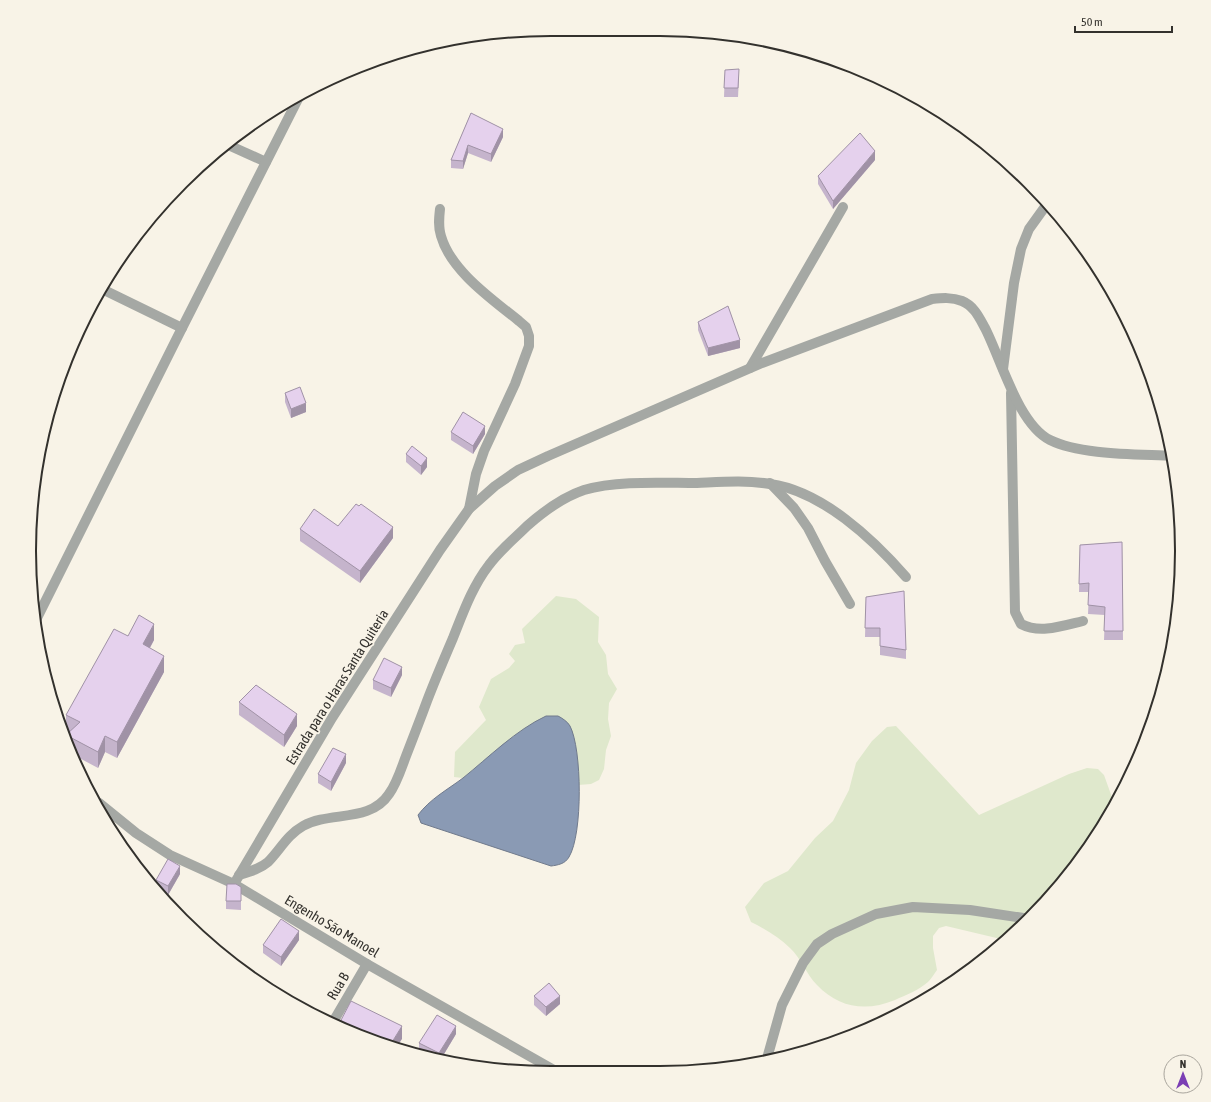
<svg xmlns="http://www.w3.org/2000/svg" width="1211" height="1102" font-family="'Asap Condensed',sans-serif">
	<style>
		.green { fill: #dfe8cc }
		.water { fill: #8a9ab4; stroke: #707a8c }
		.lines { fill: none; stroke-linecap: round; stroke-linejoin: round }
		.minor { stroke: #a5a8a4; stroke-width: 10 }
		.wall { fill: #c5b4cc }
		.shaded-wall { fill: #a092a6 }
		.building { fill: #e5d1ed; stroke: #a092a6 }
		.labels { text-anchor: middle; stroke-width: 3.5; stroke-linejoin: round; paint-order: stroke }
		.street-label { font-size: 14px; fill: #33312d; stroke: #f8f3e7 }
		.rim { fill: none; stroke: #33312d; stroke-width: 2 }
	</style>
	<rect width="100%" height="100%" fill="#f8f3e7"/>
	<g class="green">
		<polygon points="556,596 576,599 599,617 598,642 606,655 608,674 617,689 609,703 608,719 611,736 606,750 604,769 599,780 591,784 578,785 568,790 498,750 463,778 454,777 455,752 486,720 479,707 491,679 509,668 515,661 509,654 515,645 525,643 522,629"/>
		<path d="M896,726L979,815L1069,774L1087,768L1098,769L1104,775L1114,803L1094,841L1029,920L1005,940L946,926L939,928L933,936V948L937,970C934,974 931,979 928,982C919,990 906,995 895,1000C866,1012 839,1008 817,985C806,974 801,958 790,948C779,937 765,929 751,922L745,907L764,883L788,871L815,838L833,821L849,790L856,763L872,741L887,727Z"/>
	</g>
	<path class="water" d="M546,716H558C562,718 568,722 570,726C582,749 583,834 569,857C565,864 558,865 551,866L421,823L418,815C430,799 447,790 463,778C489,757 516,730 546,716Z"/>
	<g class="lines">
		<g class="minor">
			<polyline points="226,144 266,162"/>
			<path d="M440,209C439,218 438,227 441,236C451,271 492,299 519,321L526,327L529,336V346L515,384L484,451L476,474L469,509"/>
			<polyline points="102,289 182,328"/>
			<polyline points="750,368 843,207"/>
			<polyline points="1003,369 1014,283 1021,249 1029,229 1047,204"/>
			<path d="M1011,393L1015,612L1021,624C1040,634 1062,626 1083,621"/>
			<polyline points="770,483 794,508 808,528 825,561 850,604"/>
			<polyline points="36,620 182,328 300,95"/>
			<polyline points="99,803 136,833 170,855 234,884 367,964 554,1070"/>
			<path d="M239,875C249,872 260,869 268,862C280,850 287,835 303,826C330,811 370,823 389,794C397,783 401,769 406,756C413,738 420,720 427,701C435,680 444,659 453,638C463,613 472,587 489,565C500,550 514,539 527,526C544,511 563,497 584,490C617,480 663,483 697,483C721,482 746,480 770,484C822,491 873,539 906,577"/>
			<path d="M234,884L332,718L440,550L469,509L495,486L518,470L548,456L762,363L932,299C942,298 952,297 962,301C974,306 979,317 985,328C1001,359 1018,424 1050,440C1080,455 1138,454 1173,456"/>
			<polyline points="333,1022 367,964"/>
			<polyline points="766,1062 782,1005 803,963 817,944 832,934 876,914 913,907 970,910 1030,919"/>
		</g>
	</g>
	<g class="wall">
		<polygon points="725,70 739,78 738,97 724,97"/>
		<polygon points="471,113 503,137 491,162 468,153 463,169 451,168 451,160"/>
		<polygon points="875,160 833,209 818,184 818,176"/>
		<polygon points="698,322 740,348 708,356 698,330"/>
		<polygon points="285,393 306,412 291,418 285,402"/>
		<polygon points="451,432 485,434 473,454 451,440"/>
		<polygon points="406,454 427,467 421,475 406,462"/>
		<polygon points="338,526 393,538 360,583 300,541 300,529"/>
		<polygon points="1122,542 1123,640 1104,640 1105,615 1088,614 1089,592 1079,592 1080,545"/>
		<polygon points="866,597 906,650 906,659 880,655 880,637 865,637"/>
		<polygon points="128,636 154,640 150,648 164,672 117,758 105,752 98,768 70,753 66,742 66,735 69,732 66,731 66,715"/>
		<polygon points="402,675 391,697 373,689 373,680"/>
		<polygon points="239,702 297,726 284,747 239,715"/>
		<polygon points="346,763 331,791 318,783 318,774"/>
		<polygon points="180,874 168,895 156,888 156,880"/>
		<polygon points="241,896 241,910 226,909 226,901"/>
		<polygon points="299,940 281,966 263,953 263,945"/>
		<polygon points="534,996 560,1004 546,1016 534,1005"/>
		<polygon points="456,1034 441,1059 426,1055 419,1052 419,1043"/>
	</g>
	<g class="shaded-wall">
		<polygon points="503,129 503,137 491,162 491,154"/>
		<polygon points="468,145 468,153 463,169 463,161"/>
		<polygon points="875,151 875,160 833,209 833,201"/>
		<polygon points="740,340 740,348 708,356 708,348"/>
		<polygon points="306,403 306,412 291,418 291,409"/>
		<polygon points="485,426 485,434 473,454 473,446"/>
		<polygon points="427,458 427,467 421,475 421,466"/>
		<polygon points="393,527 393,538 360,583 360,571"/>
		<polygon points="154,624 154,640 143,660 143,644"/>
		<polygon points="164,656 164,672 117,758 117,742"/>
		<polygon points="402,667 402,675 391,697 391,688"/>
		<polygon points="297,714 297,726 284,747 284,735"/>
		<polygon points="105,736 105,752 98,768 98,752"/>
		<polygon points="346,754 346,763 331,791 331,782"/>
		<polygon points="180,866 180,874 168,895 168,886"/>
		<polygon points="299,931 299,940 281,966 281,957"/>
		<polygon points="560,996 560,1004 546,1016 546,1007"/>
		<polygon points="402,1026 402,1039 396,1048 389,1047"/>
		<polygon points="456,1026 456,1034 441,1059 439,1058 439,1053"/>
	</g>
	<g class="building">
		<polygon points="739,69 738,88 724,88 725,70"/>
		<polygon points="471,113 503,129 491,154 468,145 463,161 451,160"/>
		<polygon points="860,133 875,151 833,201 818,176"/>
		<polygon points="728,306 740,340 708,348 698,322"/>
		<polygon points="300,387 306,403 291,409 285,393"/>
		<polygon points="463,412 485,426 473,446 451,432"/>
		<polygon points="412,446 427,458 421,466 406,454"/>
		<polygon points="356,504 359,506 361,504 393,527 360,571 300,529 314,509 338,526"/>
		<polygon points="1122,542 1123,631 1104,631 1105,607 1088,605 1089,583 1079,584 1080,545"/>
		<polygon points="904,591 906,650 880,646 880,628 865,628 866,597"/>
		<polygon points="139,615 154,624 143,644 164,656 117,742 105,736 98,752 66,735 80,722 66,715 114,629 128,636"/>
		<polygon points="384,658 402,667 391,688 373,680"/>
		<polygon points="256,685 297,714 284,735 239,702"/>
		<polygon points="333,748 346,754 331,782 318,774"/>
		<polygon points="168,859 180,866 168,886 156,880"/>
		<polygon points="227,884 236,884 241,887 241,901 226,901"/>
		<polygon points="281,919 299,931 281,957 263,945"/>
		<polygon points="549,983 560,996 546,1007 534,996"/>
		<polygon points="351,1001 402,1026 389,1047 383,1045 344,1028 339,1024"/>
		<polygon points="437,1015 456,1026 439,1053 419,1043"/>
	</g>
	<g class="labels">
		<g class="street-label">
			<text transform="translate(337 687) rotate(-58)" y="5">Estrada para o Haras Santa Quiteria</text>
			<text transform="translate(332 926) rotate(31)" y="5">Engenho São Manoel</text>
			<text transform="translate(338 986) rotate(-59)" y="5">Rua B</text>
		</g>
	</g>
	<path d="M0 0H1211V1102H0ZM551 36H660A515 515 0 0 1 1175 551V551A515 515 0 0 1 660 1066H551A515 515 0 0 1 36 551V551A515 515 0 0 1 551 36Z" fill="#f8f3e7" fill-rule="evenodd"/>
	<path class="rim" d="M551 36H660A515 515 0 0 1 1175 551V551A515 515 0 0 1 660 1066H551A515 515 0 0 1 36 551V551A515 515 0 0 1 551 36Z"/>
	<g transform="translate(1183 1074)"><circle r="19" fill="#f8f3e7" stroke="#a9a59d"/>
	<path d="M0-3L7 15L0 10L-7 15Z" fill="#7b3eb4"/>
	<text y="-6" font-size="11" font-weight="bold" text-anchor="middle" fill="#33312d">N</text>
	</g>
	<path d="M1075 26v6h97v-6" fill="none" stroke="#33312d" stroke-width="2"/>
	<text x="1081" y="26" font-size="12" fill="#33312d" stroke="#f8f3e7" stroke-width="3" paint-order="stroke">50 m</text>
</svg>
